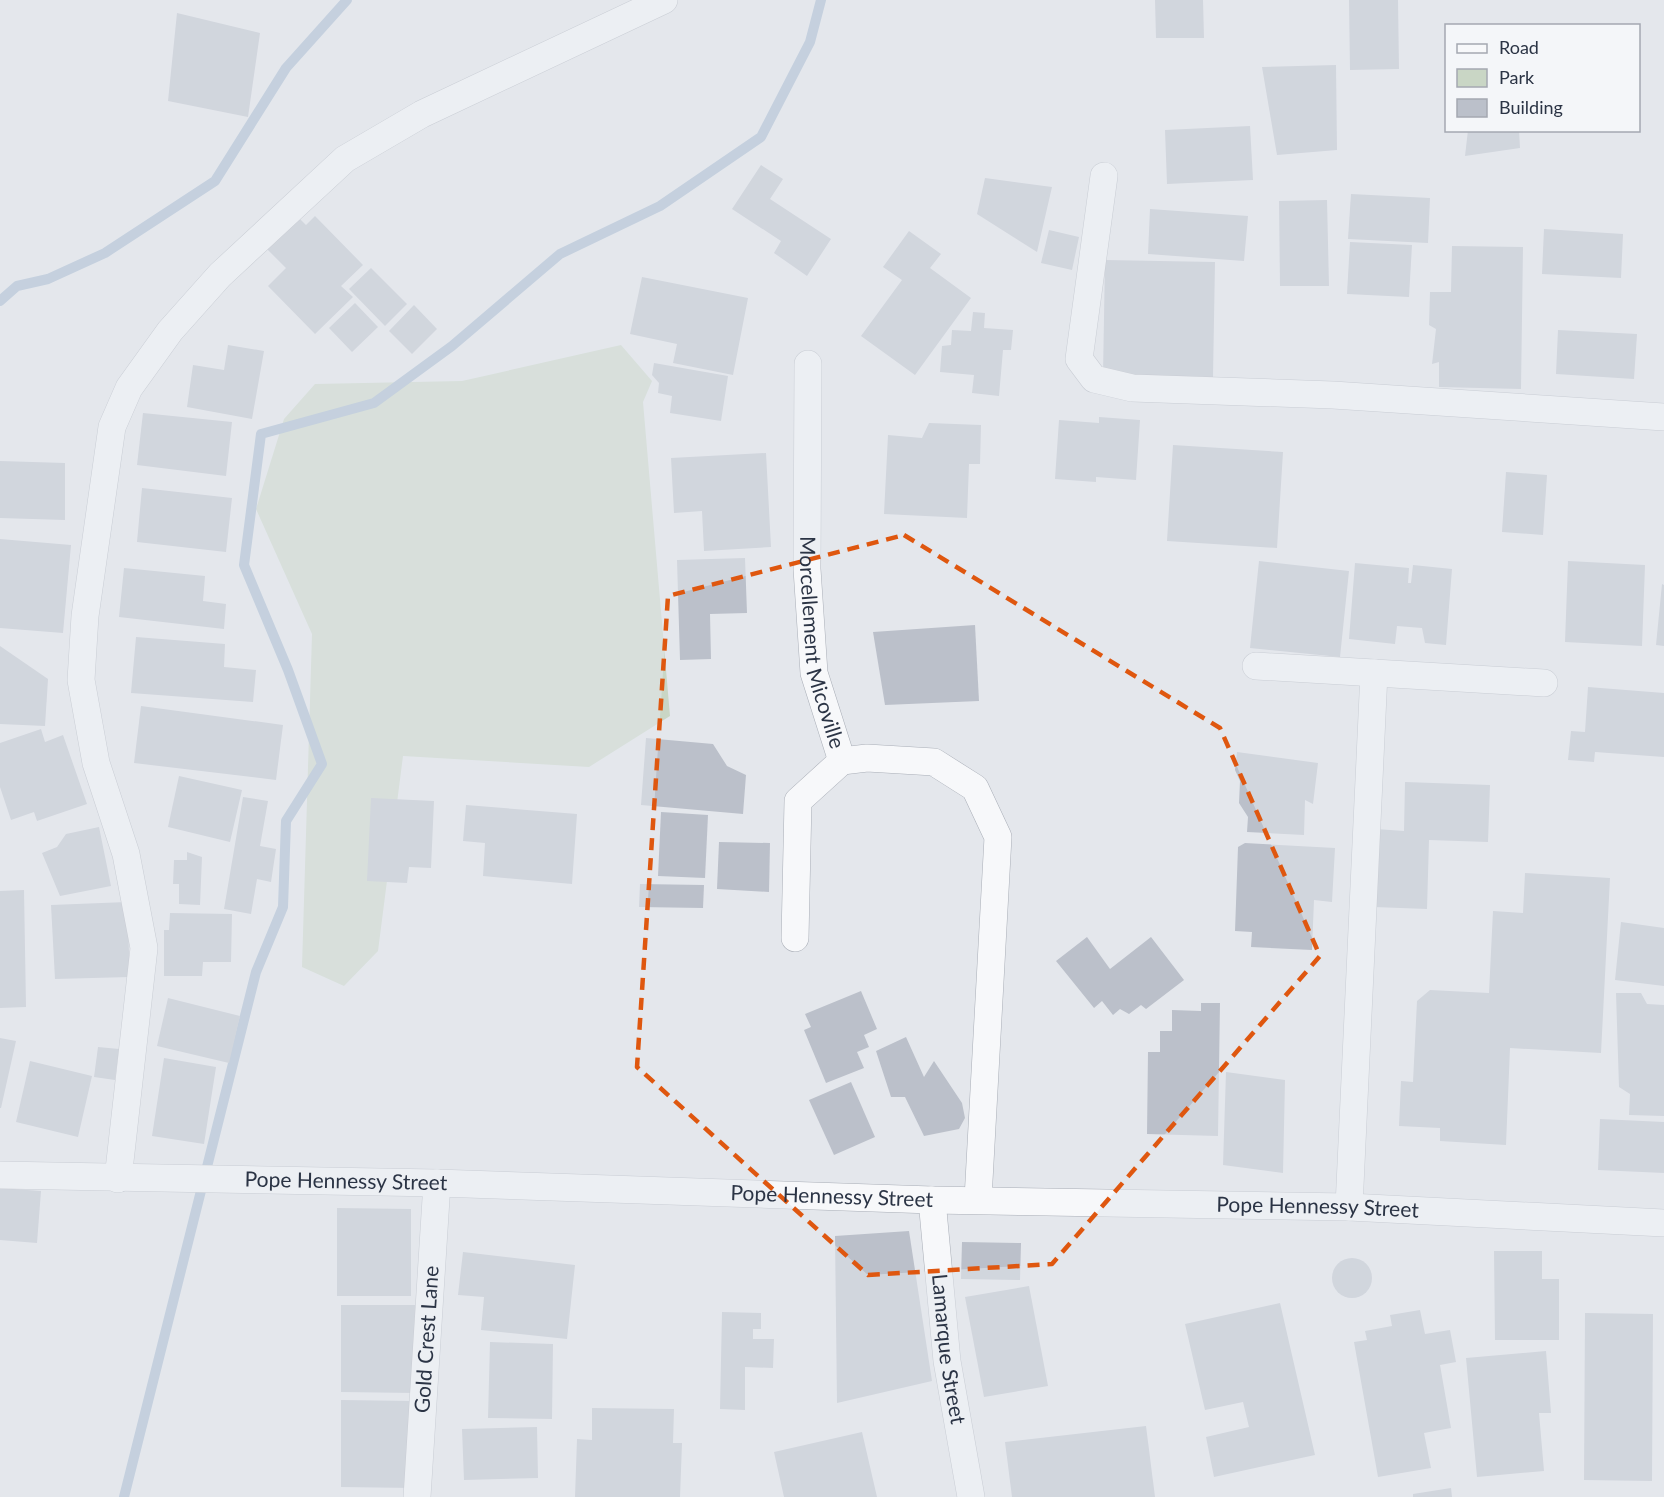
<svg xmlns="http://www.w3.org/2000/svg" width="1664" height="1497" font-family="Lato,sans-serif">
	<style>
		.green { fill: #c9d6c5 }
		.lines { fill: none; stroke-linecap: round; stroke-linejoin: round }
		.stream { stroke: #9fb4cc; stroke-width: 10 }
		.building { fill: #bbc0ca }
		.minor-casing { stroke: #a9aeb7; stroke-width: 28 }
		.minor { stroke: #f7f8fa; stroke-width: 27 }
		.marked { fill: none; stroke: #df570f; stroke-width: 4.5; stroke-dasharray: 12 8; stroke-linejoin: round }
		.labels { text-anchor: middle; stroke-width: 5; stroke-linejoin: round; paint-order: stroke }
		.street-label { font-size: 21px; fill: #2b3445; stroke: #f4f6f9 }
	</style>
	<rect width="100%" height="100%" fill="#e4e7ec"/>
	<polygon class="green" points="621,345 652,381 643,402 670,716 589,767 403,756 378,951 344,986 302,967 312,634 256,509 284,419 315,384 462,381"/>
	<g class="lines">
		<g class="stream">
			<polyline points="0,301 17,286 48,279 105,253 215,181 286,68 347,0"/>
			<polyline points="124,1497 256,972 283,907 286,821 322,764 288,670 244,565 261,434 374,403 452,346 560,254 660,206 761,137 810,42 821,0"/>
		</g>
	</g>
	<g class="building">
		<polygon points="1155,0 1203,0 1204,38 1156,38"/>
		<polygon points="1349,0 1398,0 1399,69 1350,70"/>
		<polygon points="177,13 260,33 248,117 168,101"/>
		<polygon points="1336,65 1337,150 1277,155 1262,67"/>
		<polygon points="1250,126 1253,180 1167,184 1165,130"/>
		<polygon points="1468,130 1519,130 1520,148 1465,156"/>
		<polygon points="761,165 783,179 770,199 831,239 807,276 774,253 781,241 732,209"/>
		<polygon points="985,178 1052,187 1037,252 977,214"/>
		<polygon points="1351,194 1430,198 1428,243 1348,239"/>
		<polygon points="1327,200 1329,286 1280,286 1279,201"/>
		<polygon points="1150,209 1248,216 1244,261 1148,254"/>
		<polygon points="315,216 363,265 341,286 353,297 315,334 268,286 286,268 267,249 299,218 306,225"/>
		<polygon points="1544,229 1623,234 1621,278 1542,274"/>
		<polygon points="1049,230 1079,237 1072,270 1041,263"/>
		<polygon points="909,231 941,254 930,268 971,298 915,375 861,336 902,280 883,267"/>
		<polygon points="1350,242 1412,245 1409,297 1347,294"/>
		<polygon points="1452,246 1523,247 1521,389 1439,387 1439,362 1432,364 1436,329 1429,325 1430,292 1451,292"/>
		<polygon points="1105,260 1215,262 1213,377 1103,375"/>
		<polygon points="371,268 407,304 385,326 349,289"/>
		<polygon points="642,277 748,298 733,375 673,363 677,344 630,334"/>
		<polygon points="355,303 378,327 352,352 329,328"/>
		<polygon points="414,305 437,329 412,354 389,331"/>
		<polygon points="973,312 985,313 984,328 1013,330 1011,350 1003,350 999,396 972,393 974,375 940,372 942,346 951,345 952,330 971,331"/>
		<polygon points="1558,330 1637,334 1634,379 1556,374"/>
		<polygon points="228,345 264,351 252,419 187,407 193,365 224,370"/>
		<polygon points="654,363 728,376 721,421 670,413 672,396 658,393 659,383 652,375"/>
		<polygon points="143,413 232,422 226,476 137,465"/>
		<polygon points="1099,417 1140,420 1136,480 1096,477 1096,482 1055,479 1059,420 1099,423"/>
		<polygon points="929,423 981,425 980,464 969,464 967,518 884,514 888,435 922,438"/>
		<polygon points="1173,445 1283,452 1277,548 1167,541"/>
		<polygon points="766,453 771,547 704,551 702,511 674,513 671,458"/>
		<polygon points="0,461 65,463 65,520 0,518"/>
		<polygon points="1506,472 1547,475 1543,535 1502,532"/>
		<polygon points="142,488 232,498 226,552 137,542"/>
		<polygon points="0,539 71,545 63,633 0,628"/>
		<polygon points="745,558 747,613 710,614 711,659 680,660 677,560"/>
		<polygon points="1259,561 1349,571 1340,657 1250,648"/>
		<polygon points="1568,561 1645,565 1642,646 1565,642"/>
		<polygon points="1355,563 1409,568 1408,583 1411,583 1413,565 1452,569 1446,645 1425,643 1422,628 1397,626 1395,644 1349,639"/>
		<polygon points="124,568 205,576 203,601 226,604 224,629 119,617"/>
		<polygon points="1662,584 1664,585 1664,646 1656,645"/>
		<polygon points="975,625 979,701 885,705 873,632"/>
		<polygon points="136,637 225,644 224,667 256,670 253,702 131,693"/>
		<polygon points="0,646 48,679 45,726 0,724"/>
		<polygon points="1588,687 1664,693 1664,757 1595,752 1594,762 1568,760 1571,731 1585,732"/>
		<polygon points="141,706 283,725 276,780 134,763"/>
		<polygon points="41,729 45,742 63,735 87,804 37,821 34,812 11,820 0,787 0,743"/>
		<polygon points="646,738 713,744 727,766 746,775 743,814 641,805"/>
		<polygon points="1237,752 1318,763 1313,804 1305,800 1304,835 1247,832 1248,817 1239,803 1240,781 1235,770"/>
		<polygon points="179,776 242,790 230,842 168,827"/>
		<polygon points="1405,782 1490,785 1488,842 1429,840 1427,909 1374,907 1376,829 1404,831"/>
		<polygon points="243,797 268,801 260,846 276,849 271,882 257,879 251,914 224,909"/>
		<polygon points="371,798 434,801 431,868 409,867 407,883 367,881"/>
		<polygon points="466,805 577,814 572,884 483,876 485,843 463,841"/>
		<polygon points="661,812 708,815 705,878 658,876"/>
		<polygon points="99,827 111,886 60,896 42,853 57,847 66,834"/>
		<polygon points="719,842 770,843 769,892 717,889"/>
		<polygon points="1245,843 1335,848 1332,902 1314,900 1312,950 1251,947 1252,932 1235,931 1238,847"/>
		<polygon points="187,852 202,857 200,905 179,904 179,884 173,884 174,860 187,860"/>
		<polygon points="1525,873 1610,878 1601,1053 1510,1048 1506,1145 1440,1141 1440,1128 1399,1126 1401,1081 1413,1082 1417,1001 1430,990 1489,993 1493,911 1523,913"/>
		<polygon points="640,884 704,885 703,908 639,907"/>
		<polygon points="24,890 26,1007 0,1008 0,891"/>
		<polygon points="127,902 130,977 55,979 51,905"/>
		<polygon points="170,913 232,914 231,962 203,962 202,976 164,976 164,930 169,930"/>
		<polygon points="1621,922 1664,928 1664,986 1615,980"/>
		<polygon points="1087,937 1110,969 1151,937 1184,980 1146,1009 1141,1005 1129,1014 1120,1009 1113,1015 1102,1001 1094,1008 1056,961"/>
		<polygon points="861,991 877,1029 864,1035 869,1047 857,1052 864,1068 826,1083 804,1030 811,1027 805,1014"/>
		<polygon points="1616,993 1641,993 1647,1004 1664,1005 1664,1116 1629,1115 1630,1094 1619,1087"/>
		<polygon points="168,998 240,1016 229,1063 157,1046"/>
		<polygon points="1201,1003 1220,1003 1218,1136 1147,1134 1148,1052 1160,1052 1160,1031 1172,1031 1172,1010 1201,1011"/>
		<polygon points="906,1037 924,1077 934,1061 962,1103 965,1118 959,1129 924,1136 905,1097 891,1097 876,1051"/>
		<polygon points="0,1038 16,1041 1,1108 0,1108"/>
		<polygon points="98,1047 119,1049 115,1080 94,1077"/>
		<polygon points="164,1058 216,1067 204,1144 152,1136"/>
		<polygon points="30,1061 92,1076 78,1137 16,1122"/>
		<polygon points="1226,1072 1285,1080 1283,1173 1223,1165"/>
		<polygon points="851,1082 875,1137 834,1155 809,1100"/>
		<polygon points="1600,1119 1664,1122 1664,1173 1598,1170"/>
		<polygon points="0,1188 41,1191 37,1243 0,1240"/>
		<polygon points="337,1208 411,1209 411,1296 337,1296"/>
		<polygon points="909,1231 932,1381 837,1403 835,1236"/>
		<polygon points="962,1242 1021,1243 1020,1280 961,1279"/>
		<polygon points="1494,1251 1542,1251 1542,1279 1559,1279 1559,1340 1495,1340"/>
		<polygon points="463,1252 575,1265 567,1339 481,1330 484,1297 458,1295"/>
		<circle cx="1352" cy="1278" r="20"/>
		<polygon points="1029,1286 1048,1386 984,1397 965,1297"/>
		<polygon points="1280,1303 1315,1455 1214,1477 1206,1437 1249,1427 1243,1402 1205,1410 1185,1324"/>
		<polygon points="341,1305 415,1305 414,1393 341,1392"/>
		<polygon points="1420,1310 1425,1334 1450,1330 1456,1362 1440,1365 1451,1428 1424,1433 1431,1468 1378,1477 1354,1342 1367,1340 1365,1331 1392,1326 1390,1315"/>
		<polygon points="722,1312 761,1313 761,1329 753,1329 753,1339 774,1339 773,1368 745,1367 745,1410 720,1409"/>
		<polygon points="1585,1313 1653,1314 1652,1481 1584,1480"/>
		<polygon points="490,1342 553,1344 552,1419 488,1418"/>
		<polygon points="1546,1351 1551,1413 1539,1413 1544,1471 1477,1477 1466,1358"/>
		<polygon points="341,1400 414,1401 414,1488 341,1487"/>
		<polygon points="592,1408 674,1409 673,1443 682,1443 680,1497 575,1497 577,1439 592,1440"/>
		<polygon points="1146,1426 1155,1497 1012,1497 1005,1442"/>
		<polygon points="537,1427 538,1478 464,1480 462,1429"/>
		<polygon points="862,1432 877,1497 784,1497 774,1452"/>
		<polygon points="1451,1488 1452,1497 1413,1497 1413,1494"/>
	</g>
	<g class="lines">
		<g class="minor-casing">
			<g id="minor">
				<polyline points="1104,176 1079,359 1094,379 1132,388 1333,395 1664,417"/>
				<path id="s1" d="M808,364L807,569L814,673L842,761L867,758L934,762L975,788L998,837L978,1199"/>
				<polyline points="1256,666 1544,683"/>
				<polyline points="795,938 798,801 842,761"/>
				<path id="s2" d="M0,1175L437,1183L932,1200L1349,1207L1664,1223"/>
				<polyline points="118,1179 144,948 126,854 96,763 81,680 85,616 112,427 129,388 170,331 220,275 345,159 422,114 664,0"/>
				<path id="s3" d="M932,1200L947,1361L971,1497"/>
				<polyline points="1349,1207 1374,673"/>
				<path id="s4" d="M417,1497L437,1183"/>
			</g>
		</g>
		<use href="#minor" class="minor"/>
	</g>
	<path d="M0 0H1664V1497H0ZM904,535L1220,728L1320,956L1052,1264L868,1275L637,1067L668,596Z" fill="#e4e7ec" fill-opacity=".55" fill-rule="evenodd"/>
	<path class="marked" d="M904,535L1220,728L1320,956L1052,1264L868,1275L637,1067L668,596Z"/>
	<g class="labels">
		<g class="street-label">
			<text dy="7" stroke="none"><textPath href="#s1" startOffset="280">Morcellement Micoville</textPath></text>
			<text dy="7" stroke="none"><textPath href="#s2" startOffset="346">Pope Hennessy Street</textPath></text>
			<text dy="7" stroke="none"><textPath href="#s2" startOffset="832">Pope Hennessy Street</textPath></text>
			<text dy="7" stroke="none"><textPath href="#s2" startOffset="1318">Pope Hennessy Street</textPath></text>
			<text dy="7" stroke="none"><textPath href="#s4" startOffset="158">Gold Crest Lane</textPath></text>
			<text dy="7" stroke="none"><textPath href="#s3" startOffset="150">Lamarque Street</textPath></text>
		</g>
	</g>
	<rect x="1445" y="24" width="195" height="108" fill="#f4f6f9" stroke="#a4a8b1" stroke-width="1.5"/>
	<rect x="1457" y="44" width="30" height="9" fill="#f7f8fa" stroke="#a4a8b1" stroke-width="1.5"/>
	<text x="1499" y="54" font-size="18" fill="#2b3445">Road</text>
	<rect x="1457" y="69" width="30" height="18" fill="#c9d6c5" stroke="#a4a8b1" stroke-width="1.5"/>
	<text x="1499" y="84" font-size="18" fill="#2b3445">Park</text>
	<rect x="1457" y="99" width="30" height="18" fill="#bbc0ca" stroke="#a4a8b1" stroke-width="1.5"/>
	<text x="1499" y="114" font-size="18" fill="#2b3445">Building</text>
</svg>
